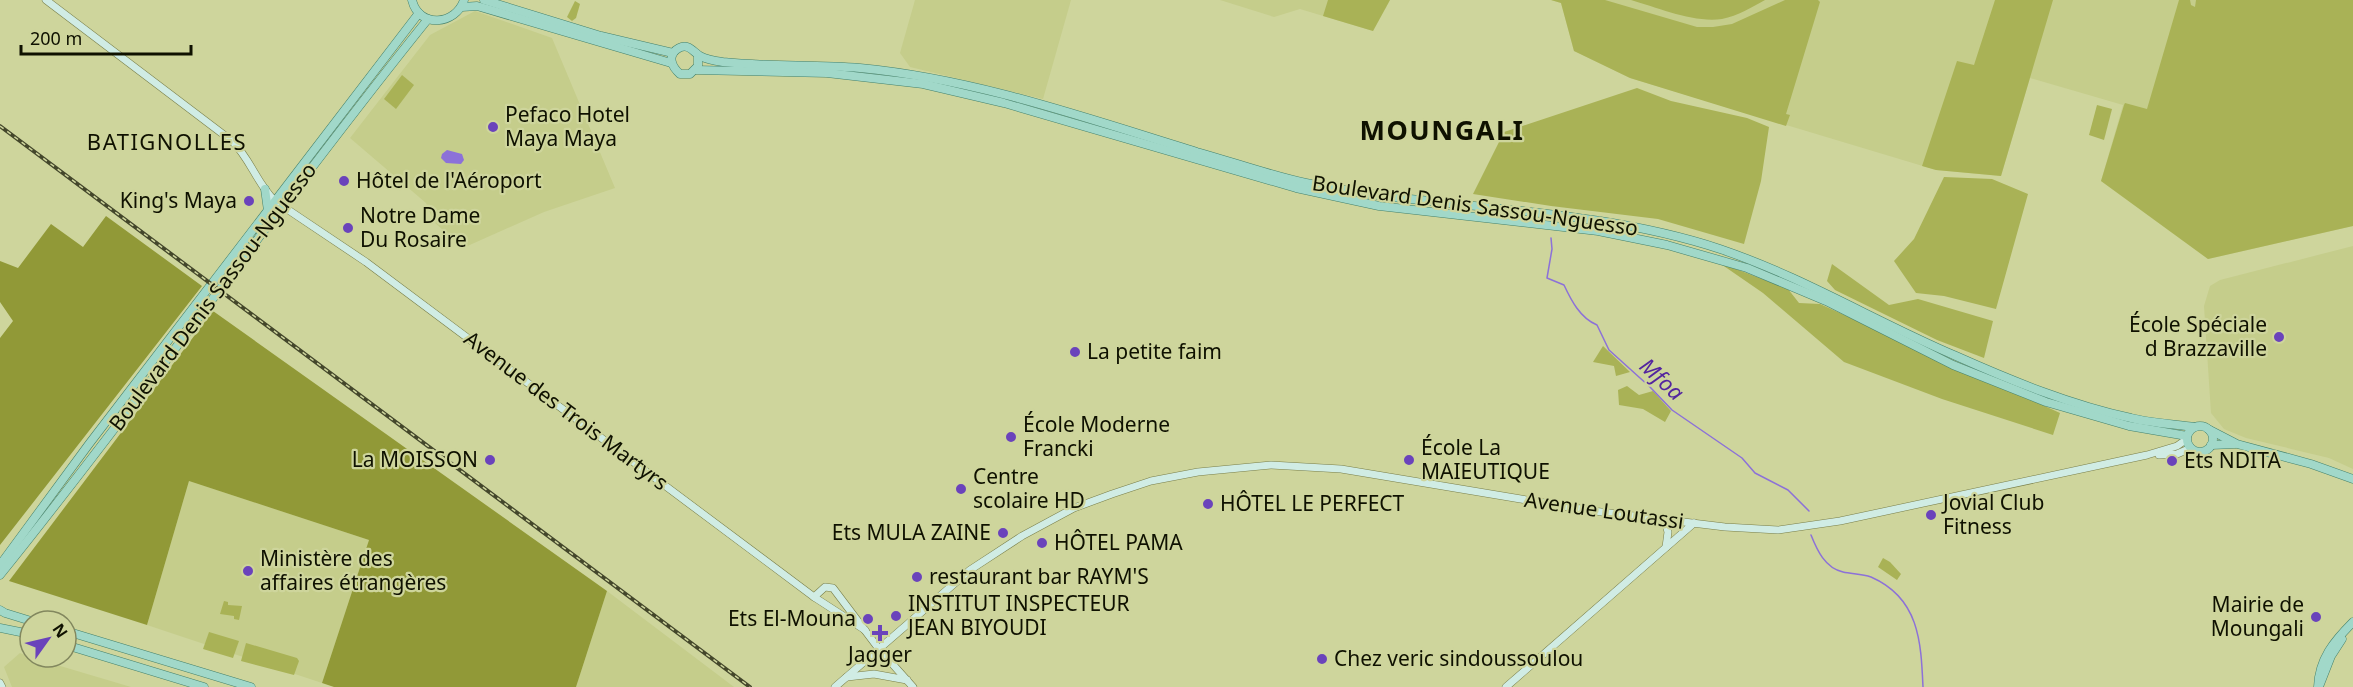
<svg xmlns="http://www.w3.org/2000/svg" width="2353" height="687" font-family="'Noto Sans',sans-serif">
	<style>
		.built { fill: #c5cd8b }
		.green { fill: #a9b256 }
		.forest { fill: #919937 }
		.water { fill: #8c71d8 }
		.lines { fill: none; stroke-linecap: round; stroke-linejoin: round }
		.stream { stroke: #8c71d8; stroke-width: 1.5 }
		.secondary-casing { stroke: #797e48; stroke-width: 8 }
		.primary-casing { stroke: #45816b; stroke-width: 9 }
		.secondary { stroke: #d0ece4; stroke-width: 7 }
		.primary { stroke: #a1d8c9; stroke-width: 8 }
		.rail-casing { stroke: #44472b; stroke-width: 4 }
		.rail { stroke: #ced59c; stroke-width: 1.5; stroke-dasharray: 4.5; stroke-linecap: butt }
		.poi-dot { fill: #6a43bb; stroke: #ced59c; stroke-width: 2 }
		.labels { text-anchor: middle; stroke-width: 4.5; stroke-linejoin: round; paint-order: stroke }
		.poi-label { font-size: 21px; fill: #0f1100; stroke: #ced59c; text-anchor: start }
		.street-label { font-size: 21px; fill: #0f1100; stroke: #ced59c }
		.neighbourhood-label { font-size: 22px; letter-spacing: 1.5px; fill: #0f1100; stroke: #ced59c }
		.water-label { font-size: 22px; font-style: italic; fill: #53259f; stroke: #ced59c }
		.district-label { font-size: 27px; font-weight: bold; letter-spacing: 1.5px; fill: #0f1100; stroke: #ced59c }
	</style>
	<rect width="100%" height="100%" fill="#ced59c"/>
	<g class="built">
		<polygon points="915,0 1071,0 1043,99 910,67 900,53"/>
		<polygon points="1220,0 1390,0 1373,31 1300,9 1274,17"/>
		<polygon points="1551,0 2353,0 2353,226 2208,259 2101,181 2123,105 2030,78 2001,176 1936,170 1630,78 1574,51 1561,3"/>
		<polygon points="475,11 552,38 615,188 544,212 463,248 434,222 426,203 350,138 430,35"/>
		<polygon points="2353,246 2353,469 2329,458 2246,438 2224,429 2211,413 2204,306 2210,286 2220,280"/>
		<polygon points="189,481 369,540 322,683 147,625"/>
		<polygon points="607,591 734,687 576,687"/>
		<polygon points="20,653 30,657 131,687 12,687 4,667"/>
	</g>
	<g class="green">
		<polygon points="1328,0 1390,0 1373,31 1323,16"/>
		<polygon points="1551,0 1605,0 1697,27 1713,27 1732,24 1785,0 1818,0 1820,2 1786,114 1790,115 1786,126 1630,78 1574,51 1561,3"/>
		<path d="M1631,0H1765C1752,7 1738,16 1722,19C1693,23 1659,8 1631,0Z"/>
		<polygon points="1995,0 2053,0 2001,176 1936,170 1922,166 1957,61 1974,65"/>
		<polygon points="2179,0 2190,0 2191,5 2195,7 2196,0 2353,0 2353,226 2208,259 2101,181 2124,105 2125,103 2147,109"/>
		<polygon points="575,1 580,4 576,18 572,21 567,17"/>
		<polygon points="402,75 414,85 396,109 384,99"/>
		<polygon points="1637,88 1671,101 1747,118 1769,127 1761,181 1744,244 1658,219 1551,206 1473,194 1504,132"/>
		<polygon points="2097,105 2112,109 2104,140 2089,135"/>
		<polygon points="1944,177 1992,179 2028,194 1996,309 1944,296 1916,293 1894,261 1914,239"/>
		<polygon points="1718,262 1788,289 1799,303 1820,304 2060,413 2053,435 1942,399 1844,362 1763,293"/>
		<polygon points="1832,264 1889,305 1918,299 1993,321 1984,358 1937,340 1835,290 1827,281"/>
		<polygon points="1603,346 1630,372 1616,376 1614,366 1593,362"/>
		<polygon points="1627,386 1639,395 1653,391 1671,411 1665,422 1643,409 1619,405 1618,390"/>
		<polygon points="1883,558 1890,562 1901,574 1897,580 1878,567"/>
		<polygon points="224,601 228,602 228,605 242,606 239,620 234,619 234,616 220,614"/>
		<polygon points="209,632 239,641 233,658 203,649"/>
		<polygon points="246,643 297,658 299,661 294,675 241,661"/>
	</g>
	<g class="forest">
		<polygon points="106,216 202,286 0,545 0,338 13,321 0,302 0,261 18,268 51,224 83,247"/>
		<polygon points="213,311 607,591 576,687 334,687 322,683 369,540 189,481 147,625 9,581"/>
	</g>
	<polygon class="water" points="447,150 462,154 464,160 461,164 446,163 441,158 442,154"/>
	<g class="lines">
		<g class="stream">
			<path d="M1551,238L1552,249L1547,278L1564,285C1571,300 1580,318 1597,325L1609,350L1650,387L1672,410L1742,458L1755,473L1788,490L1809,511"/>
			<path d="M1811,535C1817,550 1825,568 1843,572C1852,574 1862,574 1871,577C1919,598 1921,641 1923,687"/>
		</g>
		<g class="secondary-casing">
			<g id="secondary">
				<path d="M46,0L232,141C250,158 257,184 275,201L366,262L814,597L865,630"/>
				<polyline points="2159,455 2177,454 2191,448"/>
				<polyline points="1665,521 1668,532 1666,547"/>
				<polyline points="814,597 825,587 833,588 879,649 913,687"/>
				<polyline points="847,677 874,674 907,680"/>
				<polyline points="0,683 2,687"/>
				<polyline points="835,687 970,570 1022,536 1074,508 1112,494 1151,481 1198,472 1271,465 1341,469 1593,511 1725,527 1778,530 1840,521 2147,455 2177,446 2187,439"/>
				<polyline points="1506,687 1694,523"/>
			</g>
		</g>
		<g class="primary-casing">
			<g id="primary">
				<path d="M412,0C419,29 456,25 464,0"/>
				<polyline points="484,0 601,36 673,53"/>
				<polyline points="462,7 477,6 671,63"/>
				<path d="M698,55V66L690,74H680C672,67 666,55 679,48C689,43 693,52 700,56C706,59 716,61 723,62C768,67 815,64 860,68C976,79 1086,118 1197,152C1233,162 1269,175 1306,183C1442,211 1587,205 1720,249C1803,277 1876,322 1956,356C2012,381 2071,405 2131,418C2151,423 2174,424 2195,427"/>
				<polyline points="696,70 827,73 923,84 1004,103 1296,188 1379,206 1598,231 1667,245 1747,268 1826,301 1953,365 2046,402 2129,426 2187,436"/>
				<polyline points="265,189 268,211"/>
				<circle cx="2200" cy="439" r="13"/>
				<polyline points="2208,429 2237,444 2311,464 2353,479"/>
				<polyline points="2211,445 2235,444"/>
				<polyline points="0,565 89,444 419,13"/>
				<path d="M0,575C147,393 281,201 428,19"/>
				<polyline points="0,610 5,613 31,621"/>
				<polyline points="0,628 30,634"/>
				<polyline points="66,631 251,687"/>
				<polyline points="66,645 204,687"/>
				<polyline points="2320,684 2331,656 2342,639"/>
				<path d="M2318,687C2319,659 2334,641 2353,622"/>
			</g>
		</g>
		<use href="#secondary" class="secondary"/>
		<use href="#primary" class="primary"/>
		<g class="rail-casing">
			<polyline id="rail" points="0,126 750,687"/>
		</g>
		<use href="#rail" class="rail"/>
	</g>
	<g class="poi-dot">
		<circle cx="493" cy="127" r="6"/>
		<circle cx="344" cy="181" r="6"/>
		<circle cx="249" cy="201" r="6"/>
		<circle cx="348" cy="228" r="6"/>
		<circle cx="2279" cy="337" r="6"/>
		<circle cx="1075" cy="352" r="6"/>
		<circle cx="1011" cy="437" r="6"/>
		<circle cx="490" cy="460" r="6"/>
		<circle cx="1409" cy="460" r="6"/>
		<circle cx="2172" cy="461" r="6"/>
		<circle cx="961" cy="489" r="6"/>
		<circle cx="1208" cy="504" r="6"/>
		<circle cx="1931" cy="515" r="6"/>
		<circle cx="1003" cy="533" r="6"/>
		<circle cx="1042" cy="543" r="6"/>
		<circle cx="248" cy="571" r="6"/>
		<circle cx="917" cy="577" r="6"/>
		<circle cx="896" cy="616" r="6"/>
		<circle cx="2316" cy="617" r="6"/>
		<circle cx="868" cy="619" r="6"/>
		<path d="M877 624h6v6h6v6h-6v6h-6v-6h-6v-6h6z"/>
		<circle cx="1322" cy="659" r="6"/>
	</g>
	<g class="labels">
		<g class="poi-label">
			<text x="505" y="122">Pefaco Hotel<tspan x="505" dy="24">Maya Maya</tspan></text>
			<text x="356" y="188">Hôtel de l'Aéroport</text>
			<text x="237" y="208" text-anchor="end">King's Maya</text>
			<text x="360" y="223">Notre Dame<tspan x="360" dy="24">Du Rosaire</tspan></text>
			<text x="2267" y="332" text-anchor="end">École Spéciale<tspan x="2267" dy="24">d Brazzaville</tspan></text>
			<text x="1087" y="359">La petite faim</text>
			<text x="1023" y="432">École Moderne<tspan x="1023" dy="24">Francki</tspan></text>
			<text x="1421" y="455">École La<tspan x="1421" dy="24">MAIEUTIQUE</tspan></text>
			<text x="478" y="467" text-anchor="end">La MOISSON</text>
			<text x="2184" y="468">Ets NDITA</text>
			<text x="973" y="484">Centre<tspan x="973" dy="24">scolaire HD</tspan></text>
			<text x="1943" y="510">Jovial Club<tspan x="1943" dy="24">Fitness</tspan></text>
			<text x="1220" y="511">HÔTEL LE PERFECT</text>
			<text x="991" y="540" text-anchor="end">Ets MULA ZAINE</text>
			<text x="1054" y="550">HÔTEL PAMA</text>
			<text x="260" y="566">Ministère des<tspan x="260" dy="24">affaires étrangères</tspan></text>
			<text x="929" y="584">restaurant bar RAYM'S</text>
			<text x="908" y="611">INSTITUT INSPECTEUR<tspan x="908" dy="24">JEAN BIYOUDI</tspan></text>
			<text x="2304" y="612" text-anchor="end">Mairie de<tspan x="2304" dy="24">Moungali</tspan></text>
			<text x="856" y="626" text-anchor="end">Ets El-Mouna</text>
			<text x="880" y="662" text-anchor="middle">Jagger</text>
			<text x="1334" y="666">Chez veric sindoussoulou</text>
		</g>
		<g class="street-label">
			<text transform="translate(1475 206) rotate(8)" y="7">Boulevard Denis Sassou-Nguesso</text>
			<text transform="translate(213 297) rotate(-53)" y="7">Boulevard Denis Sassou-Nguesso</text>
			<text transform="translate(566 411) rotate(37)" y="7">Avenue des Trois Martyrs</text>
			<text transform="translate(1604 511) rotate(8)" y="7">Avenue Loutassi</text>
		</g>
		<g class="neighbourhood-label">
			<text x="167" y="150">BATIGNOLLES</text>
		</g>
		<g class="water-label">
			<text transform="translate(1662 379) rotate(42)" y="8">Mfoa</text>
		</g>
		<g class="district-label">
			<text x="1442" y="140">MOUNGALI</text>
		</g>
	</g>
	<g transform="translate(48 639) rotate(56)"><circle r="28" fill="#ced59c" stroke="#82875e" stroke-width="1.5"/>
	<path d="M0-4.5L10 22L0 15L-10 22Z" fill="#6a43bb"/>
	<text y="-9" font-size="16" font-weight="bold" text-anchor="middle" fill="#0f1100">N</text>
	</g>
	<path d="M21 45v9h170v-9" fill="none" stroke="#0f1100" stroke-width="3"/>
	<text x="30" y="45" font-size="18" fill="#0f1100" stroke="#ced59c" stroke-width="4.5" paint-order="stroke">200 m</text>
</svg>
